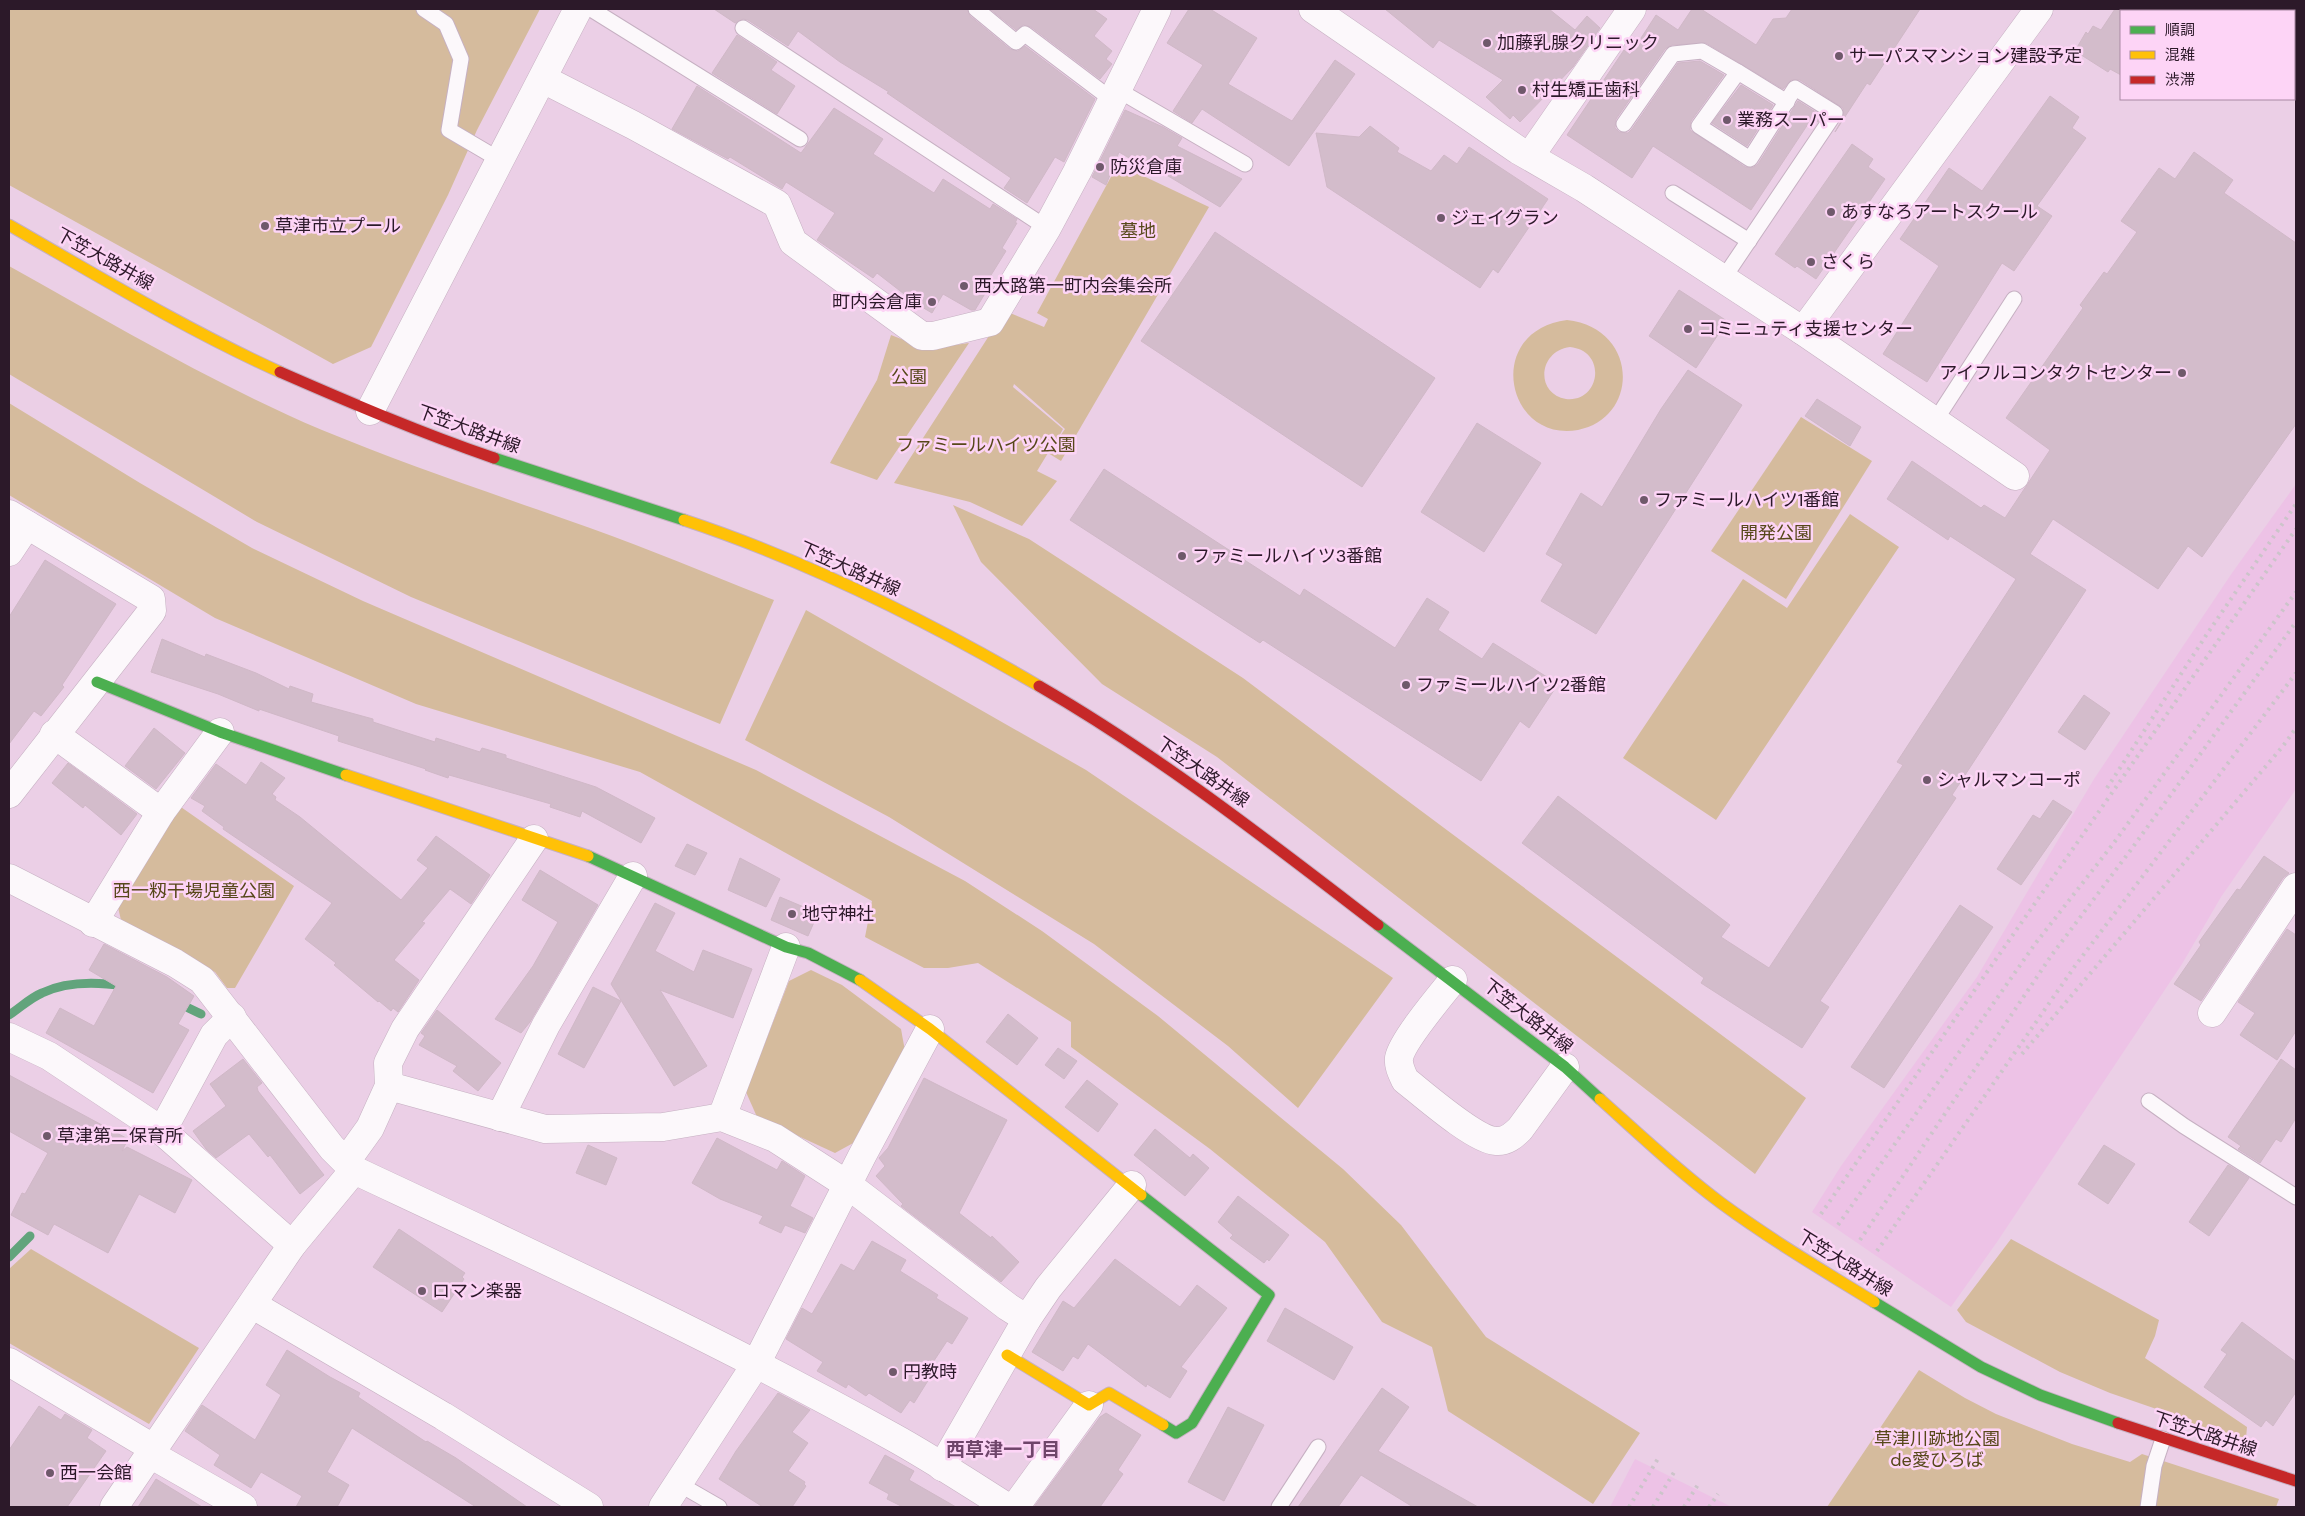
<svg xmlns="http://www.w3.org/2000/svg" width="2305" height="1516" font-family="'DM Sans','Noto Sans JP',sans-serif">
	<style>
		.built { fill: #edc2e6 }
		.green { fill: #d5bb9d; fill-rule: evenodd }
		.lines { fill: none; stroke-linecap: round; stroke-linejoin: round }
		.stream { stroke: #62a47c; stroke-width: 9 }
		.building { fill: #d3bccb; stroke: #d0b8c7 }
		.lane-casing { stroke: #c6b0c2; stroke-width: 17 }
		.street-casing { stroke: #c6b0c2; stroke-width: 29 }
		.fast-casing { stroke: #c6b0c2; stroke-width: 13 }
		.slow-casing { stroke: #c6b0c2; stroke-width: 13 }
		.jam-casing { stroke: #c6b0c2; stroke-width: 13 }
		.lane { stroke: #fcf8fb; stroke-width: 15 }
		.street { stroke: #fcf8fb; stroke-width: 28 }
		.fast { stroke: #4caf50; stroke-width: 11 }
		.slow { stroke: #ffc107; stroke-width: 11 }
		.jam { stroke: #c62828; stroke-width: 11 }
		.rail { stroke: #ccc4ca; stroke-width: 4; stroke-dasharray: 2.5 5; stroke-linecap: butt }
		.poi-dot { fill: #6f596b; stroke: #fdd4f6; stroke-width: 2 }
		.labels { text-anchor: middle; stroke-width: 5; stroke-linejoin: round; paint-order: stroke }
		.poi-label { font-size: 18px; fill: #2c1929; stroke: #fdd4f6; text-anchor: start }
		.park-label { font-size: 18px; fill: #57481a; stroke: #fdd4f6 }
		.street-label { font-size: 18px; fill: #2c1929; stroke: #fdd4f6 }
		.neighbourhood-label { font-size: 19px; font-weight: bold; fill: #6f456a; stroke: #fdd4f6 }
	</style>
	<rect width="100%" height="100%" fill="#ebcfe6"/>
	<g class="built">
		<polygon points="2296,484 2296,789 2221,897 2182,964 1997,1242 1951,1307 1812,1212 1841,1166 1977,977 2094,779 2232,573"/>
		<polygon points="1635,1459 1732,1507 1610,1507"/>
	</g>
	<g class="green">
		<polygon points="9,9 540,9 477,130 448,195 371,347 333,364 9,185"/>
		<path d="M1118,164L1209,207L1061,461L1048,453L1037,471L1057,481L1022,526L970,502L894,483L1005,311L1044,327L1048,319L1037,313ZM1014,384L1065,429L1056,442L1063,429L1013,387Z"/>
		<path d="M9,266C111,323 214,384 322,430C409,466 500,496 590,528C652,550 713,576 774,600L720,724L411,597L257,522L9,374Z"/>
		<path d="M1567,320C1639,328 1640,418 1578,430C1506,443 1483,331 1567,320ZM1570,347C1608,351 1600,403 1566,399C1535,394 1538,351 1570,347Z"/>
		<polygon points="891,335 927,349 969,343 877,480 830,463 877,380"/>
		<polygon points="9,403 140,483 252,548 363,601 756,770 965,881 1042,931 1158,1016 1343,1169 1401,1225 1486,1337 1640,1433 1593,1504 1448,1411 1432,1347 1382,1322 1325,1242 1210,1149 1071,1047 1071,1022 978,963 948,968 924,968 865,937 872,901 640,772 416,704 215,618 9,495"/>
		<polygon points="1801,417 1872,461 1786,599 1711,551"/>
		<polygon points="953,505 1029,539 1243,678 1806,1098 1755,1174 1217,757 1102,684 981,562"/>
		<polygon points="1850,514 1899,547 1716,820 1623,758 1743,579 1787,608"/>
		<polygon points="806,610 1086,770 1393,978 1298,1108 1228,1046 1094,944 889,817 745,740"/>
		<polygon points="178,805 294,886 235,988 227,988 215,972 121,920 116,899"/>
		<polygon points="811,970 842,985 901,1029 905,1051 855,1142 835,1153 757,1117 746,1092 789,981"/>
		<polygon points="2011,1239 2159,1320 2155,1336 2145,1358 2247,1427 2246,1438 2203,1428 2168,1413 2110,1393 2060,1372 1966,1322 1957,1310"/>
		<polygon points="31,1249 199,1348 149,1424 9,1343 9,1269"/>
		<polygon points="1919,1370 1965,1398 1996,1414 2072,1444 2130,1462 2142,1454 2279,1499 2276,1507 1827,1507"/>
	</g>
	<g class="lines">
		<g class="stream">
			<polyline points="2177,9 2181,11"/>
			<polyline points="2294,75 2296,77"/>
			<polyline points="176,1002 201,1014"/>
			<path d="M9,1015C20,1008 30,998 42,993C67,981 98,982 124,986"/>
			<polyline points="9,1257 30,1236"/>
		</g>
	</g>
	<g class="building">
		<polygon points="714,9 967,9 970,16 1010,49 1018,51 1025,46 1095,99 1064,162 1055,157 1027,203 1004,188 1011,178 887,93 889,92 840,62 798,31 788,46 748,20 743,19 735,23"/>
		<polygon points="990,9 1093,9 1107,19 1094,36 1112,51 1106,59 1112,64 1100,79 1031,27 1023,25 1016,30"/>
		<polygon points="1189,9 1210,9 1257,38 1228,84 1292,121 1335,60 1355,74 1289,166 1202,109 1192,123 1173,111 1203,65 1167,43"/>
		<polygon points="1385,9 1549,9 1575,30 1587,16 1600,28 1573,67 1520,122 1513,115 1510,119 1486,97 1503,80 1439,40 1433,48"/>
		<polygon points="1692,9 1701,9 1756,45 1773,19 1786,18 1792,9 1920,9 1870,85 1867,83 1835,132 1843,118 1843,108 1800,80 1791,80 1783,89 1706,43 1672,45 1665,49 1616,119 1615,128 1619,132 1628,133 1632,129 1678,63 1700,61 1724,75 1691,121 1690,130 1745,167 1754,167 1758,164 1798,101 1822,116 1818,122 1812,118 1751,210 1653,146 1632,178 1567,135 1624,50 1630,55 1656,15 1678,30"/>
		<polygon points="2115,9 2121,9 2121,75 2110,69 2108,72 2075,51 2086,32 2088,34 2093,26 2101,30"/>
		<polygon points="737,35 777,62 771,70 795,86 777,114 712,73"/>
		<polygon points="1741,85 1773,105 1747,146 1712,123"/>
		<polygon points="697,86 801,153 834,108 883,139 873,154 934,193 943,179 990,209 993,204 1017,219 1015,223 1017,223 1002,248 1006,251 988,280 992,282 975,310 971,310 943,294 932,313 917,304 877,273 873,278 817,240 835,213 786,182 782,189 730,157 728,159 672,129"/>
		<polygon points="2050,96 2079,117 2072,128 2086,138 2037,206 2052,216 2014,271 2002,263 1927,382 1883,354 1939,266 1900,239 1949,168 1982,191"/>
		<polygon points="1125,110 1163,127 1182,138 1177,146 1242,179 1220,207 1138,158 1136,162 1119,152 1106,185 1092,177"/>
		<polygon points="1370,126 1399,148 1397,152 1431,171 1444,155 1457,164 1469,147 1548,199 1498,273 1493,269 1480,288 1327,187 1316,133 1359,137"/>
		<polygon points="1852,144 1873,159 1868,167 1885,179 1816,279 1797,266 1795,268 1775,254"/>
		<polygon points="2194,152 2233,180 2224,193 2296,243 2296,424 2202,557 2188,546 2158,589 2053,519 2030,554 2086,590 1952,795 1956,798 1820,1001 1829,1007 1802,1048 1701,983 1704,978 1522,843 1558,796 1730,925 1721,937 1769,968 1903,765 1897,762 2016,579 1950,536 1948,540 1887,499 1912,461 1981,508 1984,505 2005,518 2050,450 2006,418 2083,308 2080,305 2104,272 2107,274 2137,232 2121,221 2159,168 2175,179"/>
		<polygon points="1215,232 1435,378 1362,487 1141,341"/>
		<polygon points="1679,290 1727,321 1696,368 1649,336"/>
		<polygon points="1688,370 1742,405 1596,634 1541,601 1563,564 1546,554 1581,493 1602,507 1661,409"/>
		<polygon points="1817,399 1861,427 1850,446 1805,416"/>
		<polygon points="1477,423 1541,463 1484,552 1421,512"/>
		<polygon points="1104,469 1300,596 1304,589 1395,648 1427,598 1449,612 1438,630 1482,659 1493,643 1558,684 1529,728 1520,721 1481,781 1263,640 1260,643 1070,520"/>
		<polygon points="45,560 116,604 62,685 64,687 41,716 34,711 9,744 9,617"/>
		<polygon points="162,639 205,657 206,654 256,673 289,689 290,686 313,694 311,702 373,719 373,722 435,742 436,738 480,752 482,748 506,755 506,758 596,787 655,818 641,843 582,811 580,817 550,807 551,804 449,775 448,778 425,770 426,769 338,741 339,736 259,709 259,711 218,694 151,672"/>
		<polygon points="2084,695 2110,713 2085,750 2058,732"/>
		<polygon points="154,728 185,753 156,789 125,766"/>
		<polygon points="261,762 285,778 272,794 276,797 275,800 300,817 401,900 428,868 417,860 436,836 490,875 471,904 450,889 422,922 425,923 394,960 419,980 398,1012 393,1008 391,1011 379,1001 378,1002 334,965 336,963 305,939 332,903 223,829 224,827 202,811 205,806 191,798 216,764 246,785"/>
		<polygon points="68,763 137,814 121,835 85,805 83,808 52,783"/>
		<polygon points="2053,800 2072,812 2021,885 1997,869 2033,815 2040,819"/>
		<polygon points="687,844 707,853 695,875 675,866"/>
		<polygon points="2264,856 2289,873 2283,878 2201,1001 2174,984 2201,945 2199,942 2237,889 2240,890"/>
		<polygon points="740,858 780,879 766,907 728,890"/>
		<polygon points="540,870 598,905 530,1022 521,1033 495,1019 533,966 558,922 522,900"/>
		<polygon points="780,897 818,913 808,936 771,920"/>
		<polygon points="655,903 675,913 655,951 694,972 703,950 752,969 733,1018 660,990 707,1066 674,1086 611,984"/>
		<polygon points="1960,905 1993,927 1884,1088 1851,1067"/>
		<polygon points="2287,929 2296,935 2296,1031 2277,1060 2240,1035 2255,1013 2238,1002"/>
		<polygon points="104,944 167,977 194,996 178,1024 189,1030 153,1093 46,1033 60,1008 94,1026 116,986 89,970"/>
		<polygon points="593,987 621,1001 584,1068 558,1054"/>
		<polygon points="437,1010 501,1063 478,1091 453,1071 457,1066 419,1045 425,1036 421,1033"/>
		<polygon points="1008,1014 1038,1038 1017,1065 986,1042"/>
		<polygon points="1058,1048 1077,1061 1064,1079 1045,1065"/>
		<polygon points="243,1059 262,1083 257,1087 258,1091 324,1175 300,1194 270,1155 268,1157 249,1134 216,1158 206,1149 193,1131 226,1106 210,1084"/>
		<polygon points="2281,1059 2296,1070 2296,1118 2281,1142 2276,1139 2260,1163 2238,1149 2241,1146 2228,1137"/>
		<polygon points="9,1075 128,1139 122,1151 127,1147 192,1180 175,1213 139,1194 108,1253 54,1224 48,1235 11,1215 22,1193 25,1194 48,1153 9,1131"/>
		<polygon points="924,1078 1007,1120 959,1213 991,1238 992,1236 1019,1262 1001,1282 901,1206 903,1204 876,1176 885,1166 879,1158 888,1148"/>
		<polygon points="1087,1080 1118,1104 1098,1132 1065,1107"/>
		<polygon points="1155,1129 1190,1158 1193,1154 1209,1168 1185,1196 1134,1155"/>
		<polygon points="717,1138 777,1170 782,1161 805,1176 790,1206 813,1218 805,1233 785,1225 781,1233 759,1223 763,1216 720,1199 692,1183"/>
		<polygon points="588,1145 617,1158 606,1185 576,1173"/>
		<polygon points="2104,1145 2135,1164 2108,1204 2078,1184"/>
		<polygon points="2228,1165 2249,1178 2209,1236 2189,1222"/>
		<polygon points="1238,1196 1289,1235 1269,1261 1267,1259 1264,1263 1230,1238 1233,1235 1218,1222"/>
		<polygon points="399,1229 465,1273 462,1277 464,1279 442,1312 373,1267"/>
		<polygon points="872,1241 906,1260 900,1271 938,1295 936,1298 968,1318 952,1344 947,1341 924,1376 929,1379 914,1403 910,1400 901,1413 869,1393 866,1396 848,1384 846,1388 817,1371 823,1362 786,1339 802,1308 812,1314 841,1264 854,1271"/>
		<polygon points="1115,1259 1180,1307 1197,1285 1227,1308 1181,1367 1187,1371 1170,1398 1147,1384 1146,1387 1088,1344 1078,1359 1073,1356 1063,1371 1032,1352 1063,1301 1074,1308"/>
		<polygon points="1285,1308 1353,1347 1334,1380 1267,1341"/>
		<polygon points="2242,1322 2296,1362 2296,1392 2273,1426 2266,1420 2261,1427 2204,1387 2227,1354 2221,1350"/>
		<polygon points="287,1350 330,1377 360,1393 358,1397 426,1442 427,1441 456,1458 527,1507 476,1507 352,1428 327,1472 349,1485 337,1507 296,1507 302,1496 261,1472 251,1488 214,1465 220,1455 185,1431 202,1405 255,1440 281,1395 266,1385"/>
		<polygon points="1382,1388 1409,1407 1378,1451 1478,1507 1413,1507 1361,1475 1338,1507 1298,1507"/>
		<polygon points="778,1393 810,1410 792,1432 808,1443 788,1471 805,1482 804,1484 806,1486 792,1507 763,1507 719,1479 736,1451"/>
		<polygon points="39,1406 61,1420 65,1414 92,1430 87,1438 106,1451 67,1507 9,1507 9,1450"/>
		<polygon points="1228,1407 1264,1425 1224,1501 1188,1482"/>
		<polygon points="1106,1413 1141,1435 1118,1470 1123,1474 1100,1507 1034,1507 1100,1417"/>
		<polygon points="885,1455 914,1471 909,1480 956,1507 903,1507 887,1499 889,1494 869,1483"/>
		<polygon points="156,1479 202,1507 138,1507"/>
	</g>
	<g class="lines">
		<g class="lane-casing">
			<g id="lane">
				<polyline points="424,9 446,24 461,59 449,130 500,160"/>
				<polyline points="591,9 800,139"/>
				<polyline points="976,9 1016,42 1025,34 1111,99"/>
				<polyline points="743,28 1047,228"/>
				<polyline points="1738,72 1787,102"/>
				<polyline points="1118,90 1245,164"/>
				<polyline points="1624,124 1673,54 1702,51 1738,72 1699,126 1750,159 1795,88 1835,113 1723,279"/>
				<polyline points="1673,193 1749,241"/>
				<polyline points="1935,421 2014,299"/>
				<polyline points="2149,1101 2184,1126 2296,1197"/>
				<polyline points="679,1484 719,1507"/>
				<polyline points="1279,1507 1318,1447"/>
				<polyline points="2148,1507 2154,1466 2163,1439"/>
			</g>
		</g>
		<g class="street-casing">
			<g id="street">
				<polyline points="1313,9 1518,150 1584,188 1803,331 2015,476"/>
				<polyline points="543,79 633,125 777,204 793,242 922,336 933,336 990,322 1047,228 1077,172 1157,9"/>
				<polyline points="1530,156 1632,9"/>
				<polyline points="1803,331 2039,9"/>
				<polyline points="370,411 578,9"/>
				<polyline points="9,514 151,599 152,611 9,794"/>
				<polyline points="9,552 27,525"/>
				<polyline points="54,734 161,812"/>
				<path d="M9,878L175,963L202,980L332,1148L354,1170C535,1255 717,1339 891,1436C931,1458 969,1483 1007,1507"/>
				<polyline points="93,923 161,812 220,732"/>
				<path d="M1453,980C1441,995 1402,1041 1399,1058C1398,1066 1402,1073 1405,1080C1424,1095 1475,1140 1496,1141C1506,1142 1513,1136 1520,1129L1565,1067"/>
				<polyline points="2212,1013 2296,887"/>
				<polyline points="9,1037 49,1056 162,1131 292,1245"/>
				<polyline points="389,1086 545,1129 663,1127 722,1117 775,1138 848,1185 1008,1307 1027,1319"/>
				<polyline points="500,1117 546,1025 633,876"/>
				<polyline points="722,1117 786,947"/>
				<polyline points="162,1131 214,1035 232,1017"/>
				<polyline points="347,1160 370,1128 389,1086 388,1063 405,1029 534,839"/>
				<polyline points="253,1305 443,1416 589,1507"/>
				<polyline points="9,1362 153,1448"/>
				<polyline points="150,1454 243,1507"/>
				<polyline points="942,1467 1027,1319 1048,1288 1132,1185"/>
				<polyline points="114,1507 292,1245 354,1170"/>
				<polyline points="663,1507 756,1364 862,1156 930,1029"/>
				<polyline points="1015,1507 1089,1405"/>
			</g>
		</g>
		<g class="fast-casing">
			<g id="fast">
				<polyline points="494,458 684,520"/>
				<polyline points="97,682 220,732 346,775"/>
				<polyline points="588,856 786,947 808,953 860,980"/>
				<polyline points="1378,925 1565,1067 1600,1099"/>
				<polyline points="1141,1195 1269,1295 1192,1423 1176,1433 1163,1425"/>
				<polyline points="1874,1302 1981,1367 2040,1395 2118,1423"/>
			</g>
		</g>
		<g class="slow-casing">
			<g id="slow">
				<path d="M9,225C98,276 187,330 280,372"/>
				<path d="M684,520C808,561 926,620 1039,686"/>
				<polyline points="346,775 588,856"/>
				<polyline points="860,980 930,1029 1141,1195"/>
				<path d="M1600,1099C1639,1134 1678,1171 1721,1203C1770,1239 1822,1270 1874,1302"/>
				<polyline points="1007,1355 1089,1405 1109,1393 1163,1425"/>
			</g>
		</g>
		<g class="jam-casing">
			<g id="jam">
				<path d="M280,372C351,403 421,433 494,458"/>
				<path d="M1039,686C1160,756 1267,840 1378,925"/>
				<polyline points="2118,1423 2296,1481"/>
			</g>
		</g>
		<use href="#lane" class="lane"/>
		<use href="#street" class="street"/>
		<use href="#fast" class="fast"/>
		<use href="#slow" class="slow"/>
		<use href="#jam" class="jam"/>
		<g class="rail">
			<polyline points="2107,788 2207,634 2296,504"/>
			<polyline points="2022,1054 2283,746 2296,728"/>
			<polyline points="1821,1214 1987,972 2296,529"/>
			<polyline points="1838,1225 2035,944 2113,844 2296,592"/>
			<polyline points="1860,1240 2051,956 2130,851 2296,622"/>
			<polyline points="1877,1251 2075,966 2296,673"/>
			<polyline points="1629,1507 1659,1457"/>
			<polyline points="1653,1507 1676,1469"/>
			<polyline points="1684,1507 1699,1483"/>
			<polyline points="1709,1507 1718,1494"/>
		</g>
	</g>
	<g class="poi-dot">
		<circle cx="1487" cy="43" r="5"/>
		<circle cx="1839" cy="56" r="5"/>
		<circle cx="1522" cy="90" r="5"/>
		<circle cx="1727" cy="120" r="5"/>
		<circle cx="1100" cy="167" r="5"/>
		<circle cx="1831" cy="212" r="5"/>
		<circle cx="1441" cy="218" r="5"/>
		<circle cx="265" cy="226" r="5"/>
		<circle cx="1811" cy="262" r="5"/>
		<circle cx="964" cy="286" r="5"/>
		<circle cx="932" cy="302" r="5"/>
		<circle cx="1688" cy="329" r="5"/>
		<circle cx="2182" cy="373" r="5"/>
		<circle cx="1644" cy="500" r="5"/>
		<circle cx="1182" cy="556" r="5"/>
		<circle cx="1406" cy="685" r="5"/>
		<circle cx="1927" cy="780" r="5"/>
		<circle cx="792" cy="914" r="5"/>
		<circle cx="47" cy="1136" r="5"/>
		<circle cx="422" cy="1291" r="5"/>
		<circle cx="893" cy="1372" r="5"/>
		<circle cx="50" cy="1473" r="5"/>
	</g>
	<g class="labels">
		<g class="poi-label">
			<text x="1497" y="49">加藤乳腺クリニック</text>
			<text x="1849" y="62">サーパスマンション建設予定</text>
			<text x="1532" y="96">村生矯正歯科</text>
			<text x="1737" y="126">業務スーパー</text>
			<text x="1110" y="173">防災倉庫</text>
			<text x="1841" y="218">あすなろアートスクール</text>
			<text x="1451" y="224">ジェイグラン</text>
			<text x="275" y="232">草津市立プール</text>
			<text x="1821" y="268">さくら</text>
			<text x="974" y="292">西大路第一町内会集会所</text>
			<text x="922" y="308" text-anchor="end">町内会倉庫</text>
			<text x="1698" y="335">コミニュティ支援センター</text>
			<text x="2172" y="379" text-anchor="end">アイフルコンタクトセンター</text>
			<text x="1654" y="506">ファミールハイツ1番館</text>
			<text x="1192" y="562">ファミールハイツ3番館</text>
			<text x="1416" y="691">ファミールハイツ2番館</text>
			<text x="1937" y="786">シャルマンコーポ</text>
			<text x="802" y="920">地守神社</text>
			<text x="57" y="1142">草津第二保育所</text>
			<text x="432" y="1297">ロマン楽器</text>
			<text x="903" y="1378">円教時</text>
			<text x="60" y="1479">西一会館</text>
		</g>
		<g class="park-label">
			<text x="1138" y="237">墓地</text>
			<text x="909" y="383">公園</text>
			<text x="986" y="451">ファミールハイツ公園</text>
			<text x="1776" y="539">開発公園</text>
			<text x="194" y="897">西一籾干場児童公園</text>
			<text x="1937" y="1445">草津川跡地公園<tspan x="1937" dy="21">de愛ひろば</tspan></text>
		</g>
		<g class="street-label">
			<text transform="translate(105 259) rotate(29)" y="6">下笠大路井線</text>
			<text transform="translate(469 429) rotate(20)" y="6">下笠大路井線</text>
			<text transform="translate(850 569) rotate(24)" y="6">下笠大路井線</text>
			<text transform="translate(1203 772) rotate(35)" y="6">下笠大路井線</text>
			<text transform="translate(1528 1016) rotate(38)" y="6">下笠大路井線</text>
			<text transform="translate(1845 1263) rotate(32)" y="6">下笠大路井線</text>
			<text transform="translate(2205 1434) rotate(18)" y="6">下笠大路井線</text>
		</g>
		<g class="neighbourhood-label">
			<text x="1003" y="1456">西草津一丁目</text>
		</g>
	</g>
	<rect width="2305" height="1516" fill="none" stroke="#2c1929" stroke-width="20"/>
	<rect x="2120" y="10" width="175" height="90" fill="#fdd4f6" stroke="#a989a4"/>
	<rect x="2130" y="26" width="25" height="8" fill="#4caf50" stroke="#a989a4"/>
	<text x="2165" y="35" font-size="15" fill="#2c1929">順調</text>
	<rect x="2130" y="51" width="25" height="8" fill="#ffc107" stroke="#a989a4"/>
	<text x="2165" y="60" font-size="15" fill="#2c1929">混雑</text>
	<rect x="2130" y="76" width="25" height="8" fill="#c62828" stroke="#a989a4"/>
	<text x="2165" y="85" font-size="15" fill="#2c1929">渋滞</text>
</svg>
